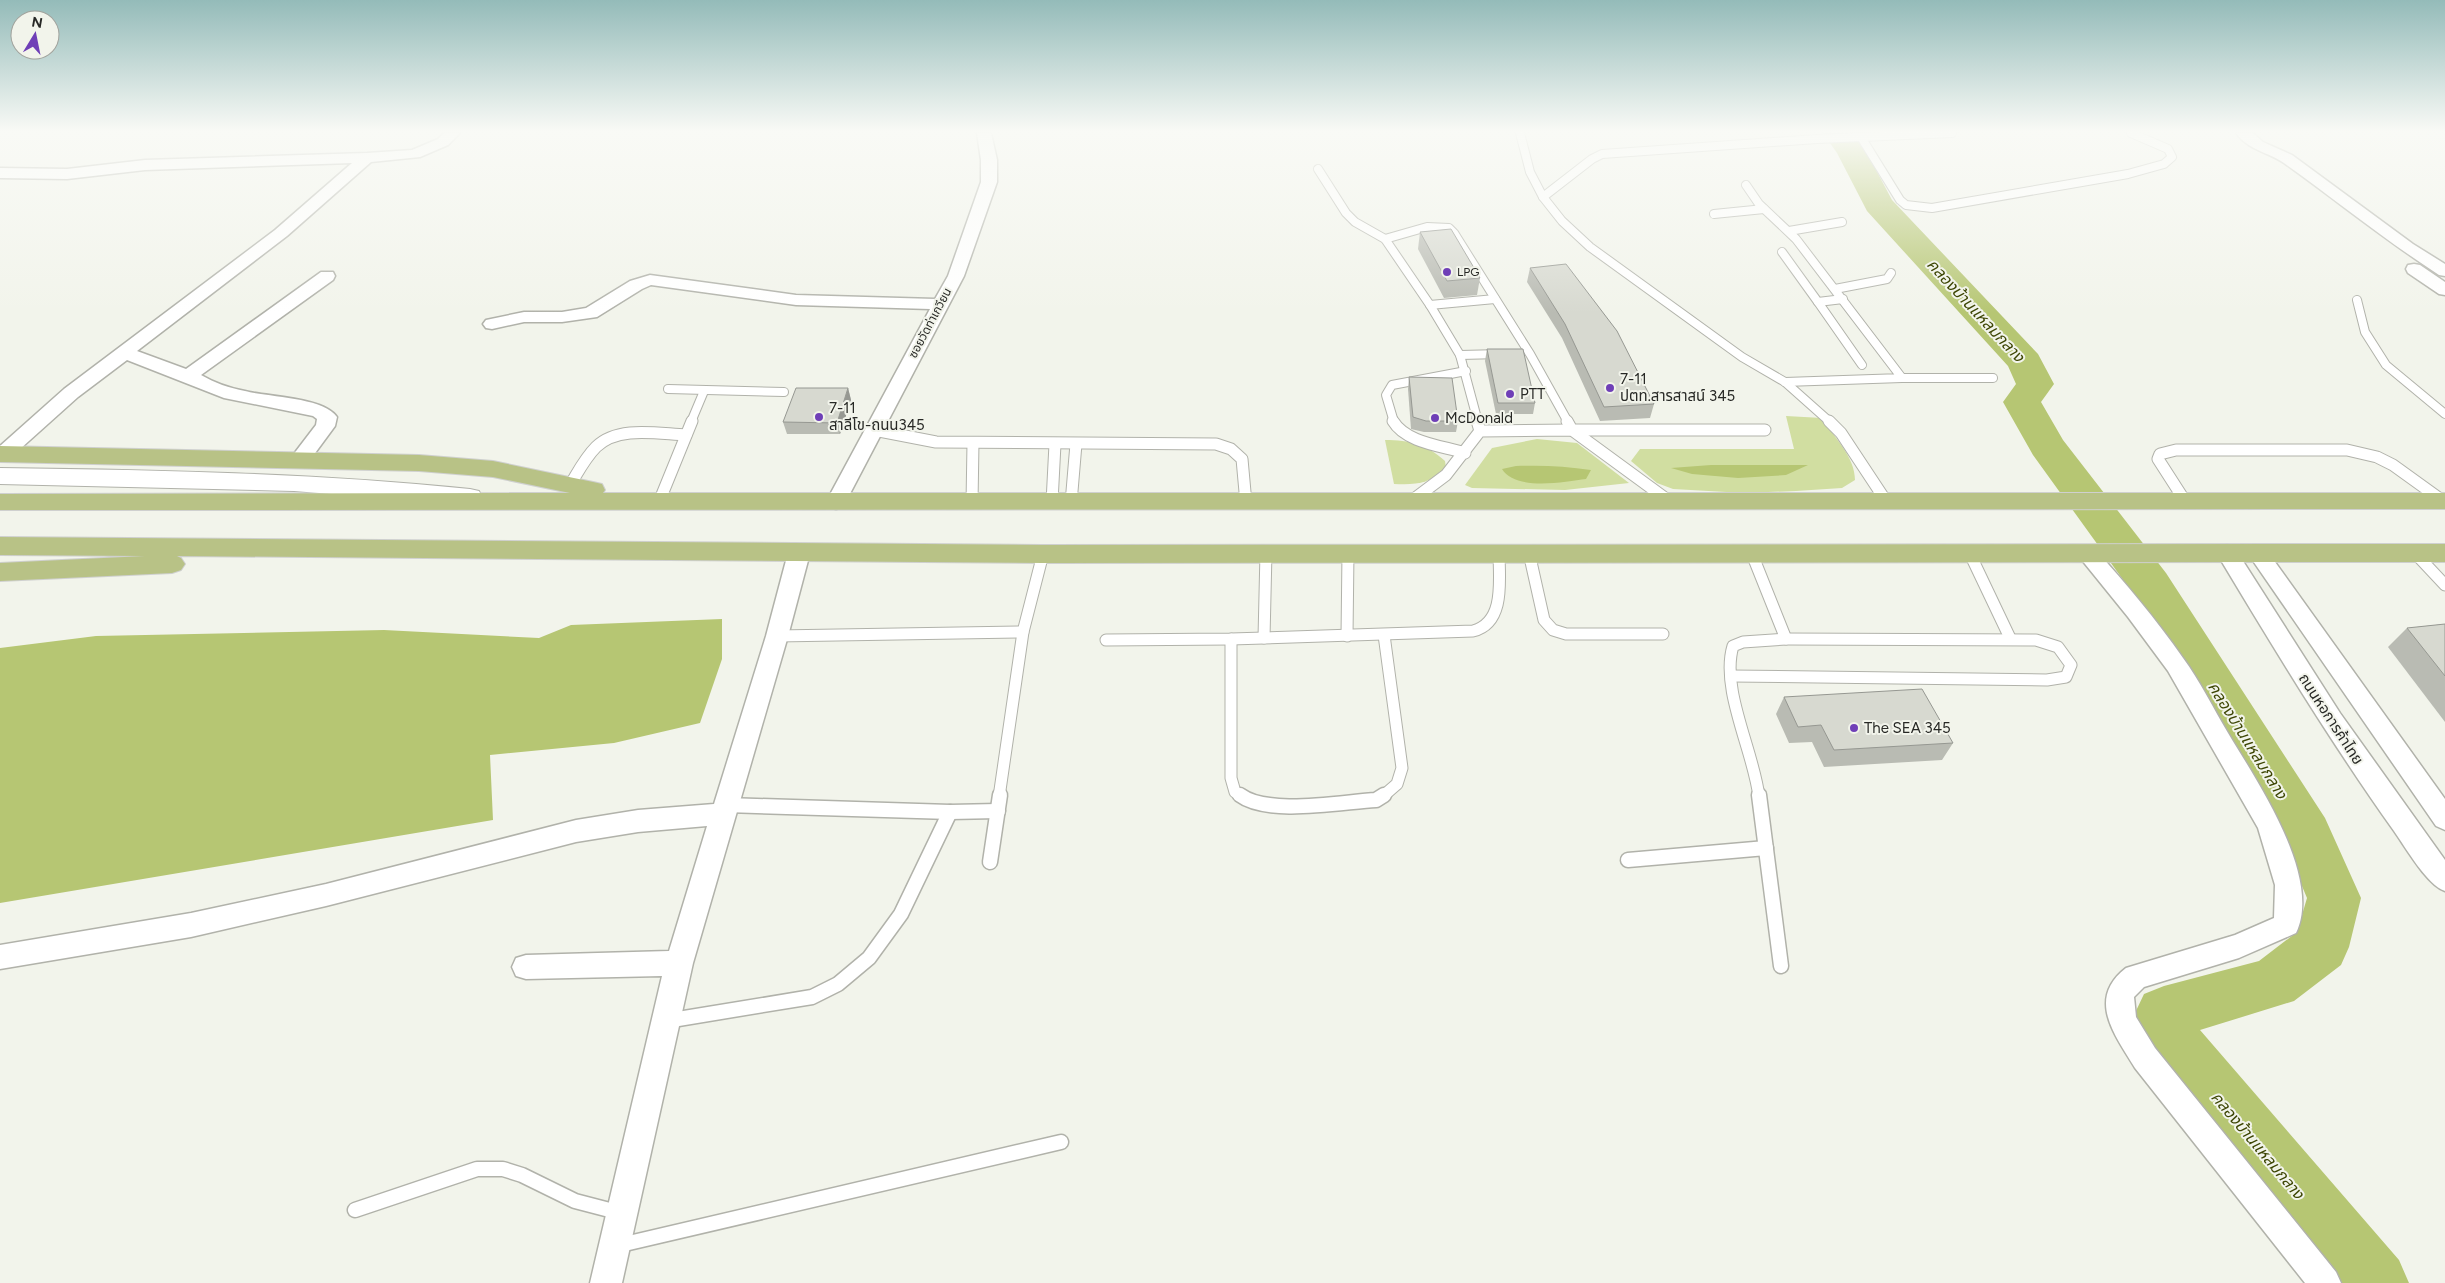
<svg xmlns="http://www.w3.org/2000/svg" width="2445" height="1283" font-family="Figtree,'Noto Sans Thai',sans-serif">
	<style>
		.green { fill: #d1dea1 }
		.water { fill: #b6c673 }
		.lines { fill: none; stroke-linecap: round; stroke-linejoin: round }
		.river { fill: #b6c673; fill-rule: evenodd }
		.lane-far2-casing { stroke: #b1b2aa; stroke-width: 10 }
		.lane-far1-casing { stroke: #b1b2aa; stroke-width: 13 }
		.lane-casing { stroke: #b1b2aa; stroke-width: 17 }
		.street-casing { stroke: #b1b2aa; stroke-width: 3 }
		.secondary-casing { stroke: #b1b2aa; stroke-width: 2 }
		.primary-casing { stroke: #cfd0cf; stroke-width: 2 }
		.lane-far2 { stroke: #fff; stroke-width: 8 }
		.lane-far1 { stroke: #fff; stroke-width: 11 }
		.lane { stroke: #fff; stroke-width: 14 }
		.street { fill: #fff; fill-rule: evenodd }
		.secondary { fill: #fff; fill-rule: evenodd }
		.primary { fill: #b8c286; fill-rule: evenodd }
		.wall { fill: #b9bbb3 }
		.shaded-wall { fill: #969892 }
		.building { fill: #d7d9d0; stroke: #969892 }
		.poi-dot { fill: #6f3fb7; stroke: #f2f4eb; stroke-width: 2 }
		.labels { text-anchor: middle; stroke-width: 4; stroke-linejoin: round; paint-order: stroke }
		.far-poi-label { font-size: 12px; fill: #272825; stroke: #f2f4eb; text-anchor: start }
		.far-street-label { font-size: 12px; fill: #272825; stroke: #f2f4eb }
		.poi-label { font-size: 15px; fill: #272825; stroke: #f2f4eb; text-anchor: start }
		.street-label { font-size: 15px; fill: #272825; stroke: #f2f4eb }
		.water-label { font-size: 16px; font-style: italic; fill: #3d4604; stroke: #f2f4eb }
	</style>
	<rect width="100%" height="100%" fill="#f2f4eb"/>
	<g class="green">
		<path d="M1786,416L1822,418C1834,437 1855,457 1855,480L1842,488L1796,491L1744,493L1673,489L1657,483L1631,461L1640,449H1794Z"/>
		<polygon points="1537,439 1577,443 1629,483 1565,490 1472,488 1465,485 1492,448"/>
		<path d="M1385,440C1410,440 1426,444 1445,461L1446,468C1429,484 1416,485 1394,484Z"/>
	</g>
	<g class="water">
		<polygon points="1711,465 1808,465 1786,475 1738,478 1692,474 1671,468"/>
		<path d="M1516,466C1541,465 1566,466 1591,470L1586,479C1564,482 1515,491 1502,469Z"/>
		<polygon points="722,619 722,659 700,723 614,743 490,755 493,820 0,903 0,648 96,636 384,630 539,638 571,625"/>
	</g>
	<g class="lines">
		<polygon class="river" points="1823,133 1854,133 1867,153 1892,200 2038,354 2054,384 2041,402 2063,440 2166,573 2325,818 2361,898 2349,947 2341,965 2294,1001 2200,1030 2399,1260 2409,1283 2333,1283 2176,1093 2142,1047 2134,1028 2135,1013 2144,994 2164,986 2259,961 2297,932 2307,898 2284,843 2134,595 2033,455 2003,402 2016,384 2008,366 1867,211 1837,153"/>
		<g class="lane-far2-casing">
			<g id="lane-far2">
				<polyline points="1520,133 1530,172 1543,197 1562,221 1590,247 1742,357 1785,382 1830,422"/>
				<polyline points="1861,137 1900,200 1906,205 1932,208 2128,174 2164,164 2172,157 2168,149 2131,133"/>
				<polyline points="1318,169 1346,213 1355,222 1385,239 1430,305 1460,355 1478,422"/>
				<polyline points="1746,185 1759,204 1796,239 1902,378 1785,382"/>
				<polyline points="1543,197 1592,159 1602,154 1817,139 1952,133"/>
				<polyline points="1714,214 1764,209"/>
				<polyline points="1789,231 1842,222"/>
				<polyline points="1385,239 1427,227 1449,228 1454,233 1530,354 1568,422"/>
				<polyline points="1782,252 1818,302 1843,299"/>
				<polyline points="1835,289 1887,279 1891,273"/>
				<polyline points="2357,300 2365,332 2386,365 2445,414"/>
				<polyline points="1818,302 1862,365"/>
				<polyline points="1430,305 1495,299"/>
				<polyline points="1460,355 1501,354"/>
				<polyline points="1902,378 1993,378"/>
				<polyline points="668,389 784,392"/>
				<polyline points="691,422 704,391"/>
				<polyline points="1394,422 1386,395 1392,385 1466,371"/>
			</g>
		</g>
		<g class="lane-far1-casing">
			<g id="lane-far1">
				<path d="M1393,421C1406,443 1443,446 1465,453"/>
				<polyline points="1477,421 1480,431"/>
				<polyline points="1567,421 1572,430 1765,430"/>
				<polyline points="1829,421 1841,433 1886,501"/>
				<polyline points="874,430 936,442 1216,444 1231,449 1242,459 1246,503"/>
				<path d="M570,485C578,472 585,458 596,447C618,425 659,434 686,435"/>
				<polyline points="2185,501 2158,459 2160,454 2176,450 2347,450 2377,457 2393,465 2443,501"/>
				<polyline points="659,502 692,421"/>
				<polyline points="1052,502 1055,444"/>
				<polyline points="1410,502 1446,475 1480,431 1572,430 1669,501"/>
				<polyline points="972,503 973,443"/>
				<polyline points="1071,503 1076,444"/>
				<polyline points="1529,553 1544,620 1553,630 1566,634 1663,634"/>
				<polyline points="2415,553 2445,585"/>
				<path d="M1752,554L1786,639L1743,642L1733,646C1720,689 1754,752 1759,797"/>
				<polyline points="1970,554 2010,638"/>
				<polyline points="777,636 1023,632"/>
				<polyline points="1347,636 1348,553"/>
				<polyline points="1264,638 1266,552"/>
				<polyline points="1231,639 1231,778 1235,792 1242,797"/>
				<path d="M1106,640L1231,639L1473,631C1506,623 1499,578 1499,553"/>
				<polyline points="1731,676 2047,680 2066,677 2071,665 2058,647 2036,640 1786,639"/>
				<polyline points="999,797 1023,632 1043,554"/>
				<polyline points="1382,797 1397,784 1402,768 1384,635"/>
			</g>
		</g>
		<g class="lane-casing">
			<g id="lane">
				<path d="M1240,795C1268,816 1341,802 1376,800L1384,795"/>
				<polyline points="1759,795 1781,966"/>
				<polyline points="726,805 950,812 998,811"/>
				<polyline points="1628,860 1766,848"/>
				<polyline points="990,862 1000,795"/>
				<polyline points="666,1021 812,997 838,984 869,958 901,914 950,812"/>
				<polyline points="355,1210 477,1169 503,1169 522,1175 575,1201 621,1213"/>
				<polyline points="616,1246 1061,1142"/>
			</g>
		</g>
		<g class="street-casing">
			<g id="street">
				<path d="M444,133H460L448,145L420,157L371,162L287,236L137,351L186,369L321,272H333L335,276L333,280L201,375C215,383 229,388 245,391C267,397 324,397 337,417L335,426L307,464L300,465L293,464L290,459L316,425L317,419L313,416L224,398L127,360L78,397L10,458L0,460V446L64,389L275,230L352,163L145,170L67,179L0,178V168L67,169L145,160L367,153L412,150L438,139Z"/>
				<polygon points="977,133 991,133 997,160 997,182 964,276 843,507 836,509 829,507 826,502 930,309 796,305 651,285 642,289 597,317 562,322 524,322 492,329 486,328 483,324 486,320 524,312 562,312 586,308 630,281 650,275 796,295 935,299 948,276 981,182 981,160"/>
				<path d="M2236,133H2253L2263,142L2292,155L2413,244L2445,264V276L2439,275C2385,240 2336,200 2284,163C2268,152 2248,150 2236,133Z"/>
				<polygon points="2414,264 2420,265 2445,282 2445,295 2439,294 2408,273 2406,269 2408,265"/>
				<path d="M2227,545L2234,547L2340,713L2445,860V891C2427,885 2406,848 2394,831C2330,741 2273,647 2216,552L2220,547Z"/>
				<polygon points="799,546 806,548 810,553 788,636 693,963 622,1283 590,1283 662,976 526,979 516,976 512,967 516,958 526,955 669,951 707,826 638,832 576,842 326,906 191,937 0,969 0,945 191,913 326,884 576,820 638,810 714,804 766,636 788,553 792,548"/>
				<polygon points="2258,546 2265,548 2445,799 2445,830 2436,826 2251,558 2247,553 2251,548"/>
				<path d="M2088,547L2095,549C2126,584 2156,619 2183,658C2200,681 2213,708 2228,733C2256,780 2323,877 2296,933L2239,958L2144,987L2134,997L2136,1017L2155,1048L2336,1272L2341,1283H2305L2135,1068C2115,1035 2086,999 2126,968L2235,935L2274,918L2275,885L2258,828L2168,671L2128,617L2077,554L2081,549Z"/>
			</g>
		</g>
		<g class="secondary-casing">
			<path id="secondary" d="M0,468C157,470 314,473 470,489L479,491L482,497L479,503L470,505L294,491L0,484Z"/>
		</g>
		<g class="primary-casing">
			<g id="primary">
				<polygon points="0,446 419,455 493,461 593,482 602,484 605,490 603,493 2445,493 2445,509 0,510 0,494 570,493 493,477 419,471 0,462"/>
				<polygon points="0,537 1043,545 2445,544 2445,562 1043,563 177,556 181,558 185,564 181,570 172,573 0,581 0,563 145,556 0,555"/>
			</g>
		</g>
		<use href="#lane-far2" class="lane-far2"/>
		<use href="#lane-far1" class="lane-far1"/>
		<use href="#lane" class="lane"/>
		<use href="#street" class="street"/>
		<use href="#secondary" class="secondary"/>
		<use href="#primary" class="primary"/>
	</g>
	<g class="wall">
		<polygon points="1420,232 1480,278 1477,295 1444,298 1418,249"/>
		<polygon points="1530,268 1654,404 1650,418 1600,421 1562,338 1527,282"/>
		<polygon points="1487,349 1535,403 1533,414 1496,414 1485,361"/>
		<polygon points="1409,377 1458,421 1456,432 1424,432 1411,429 1408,389"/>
		<polygon points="848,388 851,400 840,434 787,434 783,422"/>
		<polygon points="2445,624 2445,722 2388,647 2407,628"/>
		<polygon points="1784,697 1953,743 1942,760 1824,767 1812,742 1789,743 1776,714"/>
	</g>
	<polygon class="shaded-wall" points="848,388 851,400 840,434 837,423"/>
	<g class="building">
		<polygon points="1451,229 1480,278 1447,281 1420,232"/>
		<polygon points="1566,264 1617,331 1654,404 1604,407 1565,324 1530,268"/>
		<polygon points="1487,349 1523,349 1535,403 1498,403"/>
		<polygon points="1409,377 1452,378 1458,421 1426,421 1413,417"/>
		<polygon points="796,388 848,388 837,423 783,422"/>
		<polygon points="2445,624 2445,676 2407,628"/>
		<polygon points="1922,689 1953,743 1834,750 1821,725 1798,727 1784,697"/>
	</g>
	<linearGradient id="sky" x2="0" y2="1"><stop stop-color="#94bbb9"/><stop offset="0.42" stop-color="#f9faf6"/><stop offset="1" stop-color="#f9faf6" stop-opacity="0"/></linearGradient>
	<rect width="2445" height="313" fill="url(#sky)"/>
	<g class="poi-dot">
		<circle cx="1447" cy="272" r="5"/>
		<circle cx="1610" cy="388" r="5"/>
		<circle cx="1510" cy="394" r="5"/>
		<circle cx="819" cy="417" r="5"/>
		<circle cx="1435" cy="418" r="5"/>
		<circle cx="1854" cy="728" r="5"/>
	</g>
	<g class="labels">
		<g class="far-poi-label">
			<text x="1457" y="276">LPG</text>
		</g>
		<g class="far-street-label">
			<text transform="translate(930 323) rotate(-62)" y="4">ซอยวัดท่าเกวียน</text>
		</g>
		<g class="poi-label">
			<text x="1620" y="384">7-11<tspan x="1620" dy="17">ปตท.สารสาสน์ 345</tspan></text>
			<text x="1520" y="399">PTT</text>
			<text x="829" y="413">7-11<tspan x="829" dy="17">สาลีโข-ถนน345</tspan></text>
			<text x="1445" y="423">McDonald</text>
			<text x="1864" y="733">The SEA 345</text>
		</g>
		<g class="street-label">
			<text transform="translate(2331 719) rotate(57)" y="5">ถนนหอการค้าไทย</text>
		</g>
		<g class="water-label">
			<text transform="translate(1976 310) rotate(47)" y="6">คลองบ้านแหลมกลาง</text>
			<text transform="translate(2248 740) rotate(58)" y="6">คลองบ้านแหลมกลาง</text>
			<text transform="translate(2258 1145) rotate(50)" y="6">คลองบ้านแหลมกลาง</text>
		</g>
	</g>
	<g transform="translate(35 35) rotate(10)"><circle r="24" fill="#f2f4eb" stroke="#a1a29c"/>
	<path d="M0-4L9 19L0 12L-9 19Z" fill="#6f3fb7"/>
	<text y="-8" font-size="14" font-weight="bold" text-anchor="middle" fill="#272825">N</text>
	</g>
</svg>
